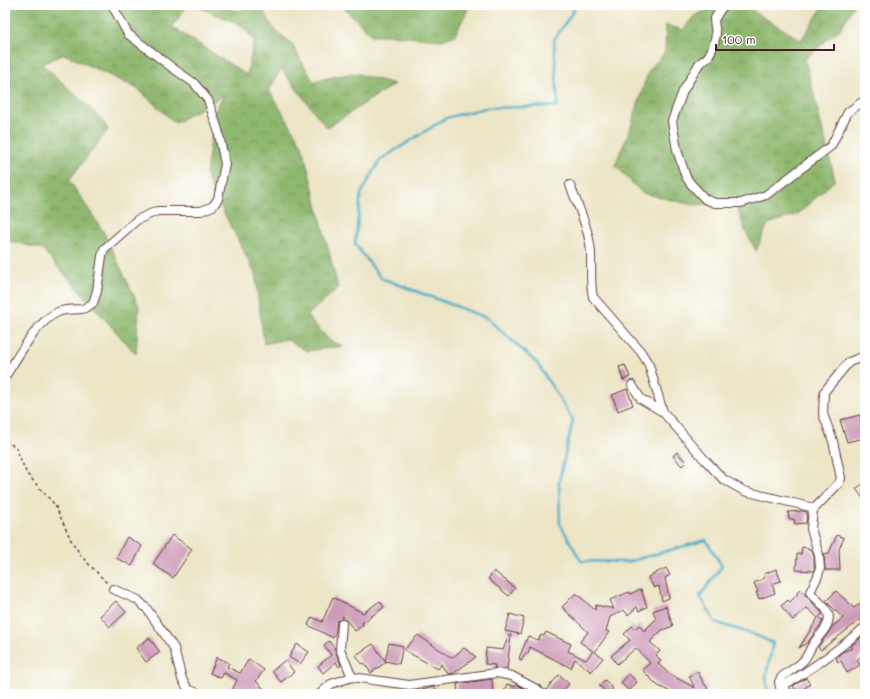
<svg xmlns="http://www.w3.org/2000/svg" width="870" height="699" font-family="Mali,sans-serif">
	<style>
		.forest { fill: url(#forest-crowns); stroke: #6c6c4d }
		.lines { fill: none; stroke-linecap: round; stroke-linejoin: round }
		.stream { stroke: #45abc5; stroke-width: 2.5 }
		.building { fill: #cd9bb8 }
		.street-casing { stroke: #623d42; stroke-width: 10 }
		.path { stroke: #623d42; stroke-width: 1.5; stroke-dasharray: 3 3; stroke-linecap: butt }
		.street { stroke: #fff; stroke-width: 8 }
	</style>
	<defs>
		<pattern id="forest-crowns" width="20" height="18" patternUnits="userSpaceOnUse"><rect width="20" height="18" fill="#8fb86f"/><path d="M2 6a3 3 0 1 1 6 0M12 15a3 3 0 1 1 6 0" fill="none" stroke="#77955b"/></pattern>
	</defs>
	<rect width="100%" height="100%" fill="#fff"/>
	<filter id="ink" filterUnits="userSpaceOnUse"><feTurbulence type="fractalNoise" baseFrequency=".025" numOctaves="2"/><feDisplacementMap in="SourceGraphic" scale="8" xChannelSelector="R" yChannelSelector="G"/><feConvolveMatrix kernelMatrix="1 2 1 2 8 2 1 2 1" color-interpolation-filters="sRGB"/></filter>
	<filter id="wash" filterUnits="userSpaceOnUse"><feTurbulence type="fractalNoise" baseFrequency=".012" numOctaves="4" result="noise"/><feDisplacementMap in="SourceGraphic" scale="16" xChannelSelector="R" yChannelSelector="G"/><feGaussianBlur stdDeviation="0.9" result="paint"/><feColorMatrix in="noise" values="0 0 0 0 0 0 0 0 0 0 0 0 0 0 0 0 0 1.4 0 .05"/><feComposite in="paint" operator="in"/></filter>
	<g filter="url(#wash)">
		<rect width="100%" height="100%" fill="#ece5c6"/>
		<g class="forest">
			<polygon points="5,5 188,5 172,27 247,75 254,40 241,25 194,5 222,5 236,11 261,7 274,29 291,43 313,81 354,73 394,84 327,128 281,69 269,90 302,145 338,288 308,315 309,318 330,341 343,346 307,351 286,339 264,344 255,273 211,188 206,174 215,111 224,95 175,123 138,89 64,54 42,64 91,109 105,124 108,130 69,180 103,231 139,306 136,354 42,249 5,240"/>
			<polygon points="341,5 470,5 455,35 442,40 390,35 371,35"/>
			<polygon points="720,5 748,5 756,13 801,40 824,5 854,5 841,28 805,59 835,180 798,214 768,224 756,251 746,232 736,206 714,204 693,205 642,193 615,165 630,130 648,72 665,52 666,25 683,30 694,16"/>
		</g>
		<g class="lines">
			<polyline class="stream" points="577,5 554,40 558,106 485,108 446,118 380,160 361,194 355,244 381,278 487,318 537,363 573,420 559,482 560,524 581,561 627,562 706,540 722,566 700,596 715,622 755,635 773,643 766,676 768,694"/>
		</g>
		<g id="blocks">
			<g class="building">
				<polygon points="625,365 630,377 623,380 619,367"/>
				<polygon points="627,389 633,405 618,411 612,395"/>
				<polygon points="860,415 865,438 847,442 840,420"/>
				<polygon points="677,452 686,462 682,466 673,456"/>
				<polygon points="865,482 865,501 856,489"/>
				<polygon points="803,511 807,512 806,523 795,524 794,519 789,519 788,512"/>
				<polygon points="172,535 192,549 173,578 153,564"/>
				<polygon points="837,535 844,538 839,549 840,570 825,570 824,554 829,553"/>
				<polygon points="127,537 142,546 132,566 116,558"/>
				<polygon points="802,547 811,549 814,556 814,571 796,570 797,554 801,554"/>
				<polygon points="666,568 670,575 665,578 669,598 662,601 659,586 654,588 648,577"/>
				<polygon points="776,569 781,581 772,584 775,593 759,599 756,592 758,592 754,583 765,578 764,574"/>
				<polygon points="494,571 515,588 509,596 488,579"/>
				<polygon points="641,589 647,607 639,611 637,607 628,615 624,610 610,617 606,631 609,632 595,652 603,658 591,672 575,659 571,668 530,647 528,654 526,653 521,660 519,658 528,636 538,640 541,635 544,636 546,632 571,644 568,651 586,660 593,651 580,642 588,632 562,607 576,593 595,610 596,605 614,609 610,600 629,592 630,594"/>
				<polygon points="800,589 822,613 822,614 819,617 823,621 807,643 799,648 818,618 807,608 793,620 781,606 788,600 790,602 797,595 797,592"/>
				<polygon points="836,591 854,608 861,603 865,608 865,616 821,650 818,647 833,626 843,618 826,601"/>
				<polygon points="333,597 363,613 380,601 384,607 362,623 363,625 355,631 343,616 342,619 337,621 336,631 333,638 308,625 312,617 322,622"/>
				<polygon points="116,601 126,612 110,627 100,616"/>
				<polygon points="666,606 673,626 662,630 650,642 660,651 656,655 661,661 658,664 671,675 695,688 689,676 698,672 703,682 708,689 704,691 706,694 674,694 657,685 642,670 650,663 636,648 617,664 611,656 630,640 624,634 632,626 635,629 639,625 644,631 656,619 653,611"/>
				<polygon points="510,614 524,618 520,634 505,631"/>
				<polygon points="418,635 452,658 464,648 476,657 454,673 448,674 442,664 438,669 404,650"/>
				<polygon points="509,635 511,635 507,669 494,668 495,665 485,664 486,648 503,650"/>
				<polygon points="863,636 865,637 865,652 857,660 860,665 847,673 841,661 838,662 836,658 842,652 853,648 851,646"/>
				<polygon points="149,638 160,652 146,662 136,648"/>
				<polygon points="329,641 335,649 341,665 339,667 336,662 323,673 318,666 331,655 324,645"/>
				<polygon points="389,643 403,646 399,664 385,661"/>
				<polygon points="297,644 309,652 300,664 289,657"/>
				<polygon points="373,644 386,662 371,673 364,663 362,664 356,655"/>
				<polygon points="217,657 229,663 227,667 240,673 249,659 264,670 256,681 269,694 241,694 232,690 237,680 224,673 221,678 210,673"/>
				<polygon points="285,660 294,672 281,682 272,671"/>
				<polygon points="629,674 637,682 629,691 621,683"/>
				<polygon points="559,675 569,684 560,694 547,694 546,690"/>
				<polygon points="806,678 810,684 798,693 793,686"/>
				<polygon points="492,679 493,694 458,694 457,684"/>
				<polygon points="605,680 613,689 608,694 599,685"/>
				<polygon points="507,684 515,687 516,684 534,694 503,694"/>
				<polygon points="435,687 436,694 413,694 412,692"/>
			</g>
		</g>
	</g>
	<g filter="url(#ink)">
		<use href="#blocks" fill-opacity="0" stroke="#623d42" stroke-width="1"/>
		<g class="lines">
			<g class="street-casing">
				<g id="street">
					<polyline points="725,5 720,10 714,20 716,35 713,47 708,57 699,64 683,91 672,121 677,150 686,177 691,184 705,199 715,203 741,203 766,195 831,146 848,112 865,100"/>
					<path d="M570,185C577,204 587,224 590,244C593,262 589,280 593,297L641,352L649,365L663,412L705,460L723,479L744,491L810,507L813,510L811,529L819,555L820,568L818,576L810,592C815,599 825,605 828,613C832,625 820,634 814,643C809,649 808,656 803,661C796,668 787,672 781,678L779,682L780,687"/>
					<path d="M5,377C17,358 37,321 58,312C65,309 74,310 82,309C86,308 90,305 93,303L97,291L102,256L104,249L137,220L157,211H201L213,206L218,199L225,164L218,130L208,100L194,83L174,69L128,34L112,5"/>
					<polyline points="632,385 641,399 663,412"/>
					<polyline points="813,510 839,483 841,478 833,441 823,414 824,392 849,362 865,356"/>
					<polyline points="113,589 138,600 147,609 174,648 182,679 188,689 200,694"/>
					<polyline points="342,624 340,649 352,677"/>
					<polyline points="320,694 331,684 352,677 409,685 497,673 512,676 538,690 542,694"/>
					<path d="M790,694L780,687C811,671 839,649 865,627"/>
				</g>
			</g>
			<polyline class="path" points="5,442 15,446 27,474 55,505 71,540 82,557 108,584"/>
			<use href="#street" class="street"/>
		</g>
	</g>
	<rect width="870" height="699" fill="none" stroke="#fff" stroke-width="20"/>
	<path d="M716 44v6h118v-6" fill="none" stroke="#4a1f2b" stroke-width="2"/>
	<text x="722" y="44" font-size="12" fill="#4a1f2b" stroke="#ffffff" stroke-width="3" paint-order="stroke">100 m</text>
</svg>
